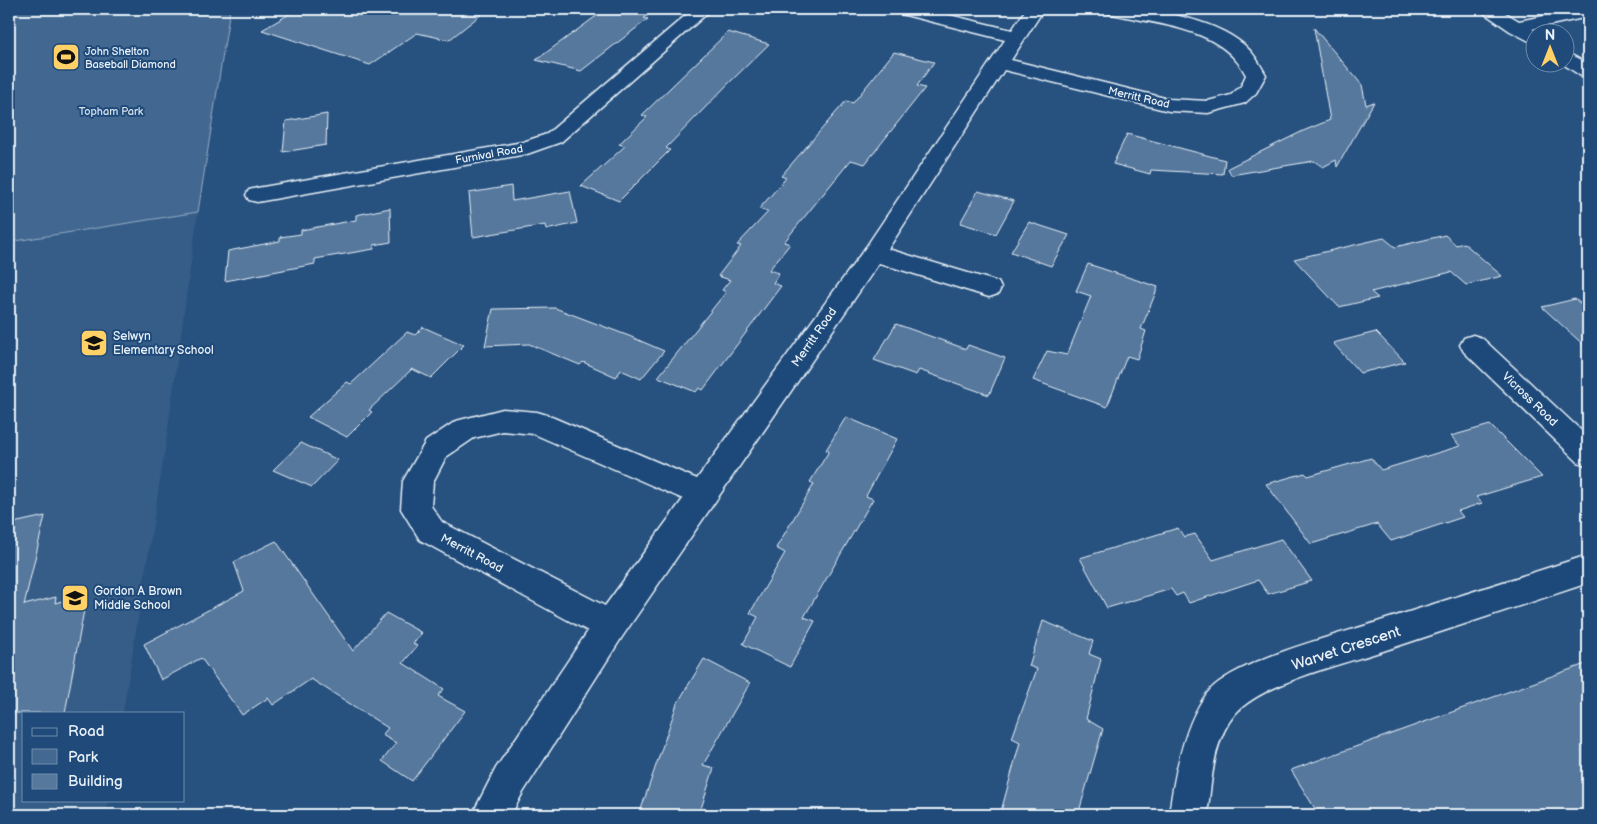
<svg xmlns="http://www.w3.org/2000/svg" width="1597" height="824" font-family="'Balsamiq Sans',sans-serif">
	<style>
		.built { fill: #355d88 }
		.green { fill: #436891; stroke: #96acc4 }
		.building { fill: #57789d; stroke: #e8f1f8 }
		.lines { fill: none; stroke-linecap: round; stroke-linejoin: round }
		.street-casing { stroke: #e8f1f8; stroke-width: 3 }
		.street { fill: #1f4a7a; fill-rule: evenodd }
		.labels { text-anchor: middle; stroke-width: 4; stroke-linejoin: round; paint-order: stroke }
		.far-poi-label { font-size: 11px; fill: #e8f1f8; stroke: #1f4a7a; text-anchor: start }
		.far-street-label { font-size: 11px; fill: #e8f1f8; stroke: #1f4a7a }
		.far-park-label { font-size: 11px; fill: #d8e3ee; stroke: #1f4a7a }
		.poi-label { font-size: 12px; fill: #e8f1f8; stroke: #1f4a7a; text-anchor: start }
		.street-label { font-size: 12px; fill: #e8f1f8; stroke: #1f4a7a }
		.near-street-label { font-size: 15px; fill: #e8f1f8; stroke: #1f4a7a }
	</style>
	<rect width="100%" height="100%" fill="#27517f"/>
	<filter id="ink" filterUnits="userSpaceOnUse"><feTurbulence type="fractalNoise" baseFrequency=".02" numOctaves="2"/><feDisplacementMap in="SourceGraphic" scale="10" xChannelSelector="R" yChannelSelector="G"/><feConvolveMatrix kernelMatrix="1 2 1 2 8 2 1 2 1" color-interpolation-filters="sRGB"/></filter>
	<g filter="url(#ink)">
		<polygon class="built" points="198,212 166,443 123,713 24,713 24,800 109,800 106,815 9,815 9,242"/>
		<polygon class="green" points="9,9 230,9 198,212 9,242"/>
		<g class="building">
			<polygon points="298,9 488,9 449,40 417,33 370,65 262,30"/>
			<polygon points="606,9 656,9 644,18 648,19 581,71 536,60"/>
			<polygon points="1314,28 1362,85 1366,105 1374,102 1337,167 1336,160 1323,167 1314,161 1231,175 1228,168 1303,131 1330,120"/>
			<polygon points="728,32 769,44 728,84 666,148 670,150 619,201 581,186 625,146 619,144 647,117 642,115"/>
			<polygon points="894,52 934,62 917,86 925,88 865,164 851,160 784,242 790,244 769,270 779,273 773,283 781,286 703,390 699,388 696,392 658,377 726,292 722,290 730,280 718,276 741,246 737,245 768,212 759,209 786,178 781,176 846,101 853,103"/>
			<polygon points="327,114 326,145 283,152 286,121"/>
			<polygon points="1127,134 1225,160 1223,174 1151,170 1150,174 1113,164"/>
			<polygon points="511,186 512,201 570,191 577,223 546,230 545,225 473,237 469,193"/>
			<polygon points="978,191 1014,201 996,234 960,223"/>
			<polygon points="390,208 391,242 374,245 374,249 315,259 315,264 225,281 228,251 280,241 280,237 301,234 301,230 356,220 356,215"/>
			<polygon points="1029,222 1069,235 1051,266 1011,252"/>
			<polygon points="1445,235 1456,245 1464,243 1502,276 1466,285 1451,272 1371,292 1378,298 1339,307 1294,259 1384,238 1395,247"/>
			<polygon points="1088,264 1158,287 1141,329 1146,331 1137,359 1127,356 1107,407 1033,380 1047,351 1067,355 1091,296 1076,291"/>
			<polygon points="1575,299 1588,310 1588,349 1542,307"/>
			<polygon points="555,308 629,336 664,351 641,379 621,370 616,377 583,362 580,365 529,344 485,346 493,309"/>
			<polygon points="896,324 966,349 968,345 1005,358 989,395 919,370 916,375 874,360"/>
			<polygon points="423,327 464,345 431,378 412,369 369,410 372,412 347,437 308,417 347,382 351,384 407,332 415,335"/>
			<polygon points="1376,332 1405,362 1360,373 1333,343"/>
			<polygon points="846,417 897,439 866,496 873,499 804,617 815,621 790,667 743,644 758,617 750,613 785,553 776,548 814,484 810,482 829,451 826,450"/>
			<polygon points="1490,425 1542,477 1476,497 1482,503 1458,511 1463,517 1391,541 1377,524 1311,544 1266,484 1305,473 1308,476 1371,458 1381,470 1460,446 1451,436"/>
			<polygon points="301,443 338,460 312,487 273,470"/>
			<polygon points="45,516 24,605 56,597 55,603 87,594 65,713 9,713 9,524"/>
			<polygon points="1178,528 1184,537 1195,534 1213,560 1281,539 1312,581 1268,594 1258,580 1189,603 1183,593 1176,596 1171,589 1107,608 1080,558"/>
			<polygon points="276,541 353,651 386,613 422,633 413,643 417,646 403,663 444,689 438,696 465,711 412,781 382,761 396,743 382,735 388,728 311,679 273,705 268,698 242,715 201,658 161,680 144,644 244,591 234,562"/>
			<polygon points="1043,621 1093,641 1089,654 1101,659 1086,719 1103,729 1078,815 1000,815 1020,742 1012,738 1037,669 1029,666"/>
			<polygon points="704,659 750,683 703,765 714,768 699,815 639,815 677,704"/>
			<polygon points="1588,663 1588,815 1319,815 1291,770"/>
		</g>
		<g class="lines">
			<g class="street-casing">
				<g id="street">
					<polygon points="693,9 712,9 561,142 527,154 257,202 249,200 246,195 249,190 257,188 523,142 547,134"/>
					<path d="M894,9H924L1012,30L1026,9H1044L1011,60L1169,99L1208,101L1231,95L1241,86L1246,75C1221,26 1156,25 1108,13L1105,9C1145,6 1212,18 1243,44C1254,53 1259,63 1266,75L1256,93L1245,103L1208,113L1169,111L1004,70L888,249L998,282L1001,288L998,294L989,297L879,263L622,637L522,794L511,815H472L496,768L588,631L420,540L401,509L403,481L426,441L456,421L503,409L537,412L547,415L697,479L866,247L1005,40L897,13ZM503,431L534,434L683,499L605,606L442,522L431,506L433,482L446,457L474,438Z"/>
					<polygon points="1478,9 1499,9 1519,21 1578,9 1588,9 1588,17 1532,29 1538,32 1534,32 1534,41 1531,42 1510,31"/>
					<polygon points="1564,51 1588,64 1588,78 1581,76 1560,62 1564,62"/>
					<polygon points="1473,335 1482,338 1588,437 1588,466 1578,462 1464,352 1460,345 1464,338"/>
					<path d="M1588,555V583C1520,606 1452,628 1383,651C1343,664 1262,683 1235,714C1212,741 1212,783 1207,815H1169C1174,777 1184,720 1210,690C1238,660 1333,636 1374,623C1445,600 1517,578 1588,555Z"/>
				</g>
			</g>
			<use href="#street" class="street"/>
		</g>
	</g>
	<defs>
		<g id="stadium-square" transform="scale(1.4375)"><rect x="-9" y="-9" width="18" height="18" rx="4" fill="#ffd166" stroke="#1f4a7a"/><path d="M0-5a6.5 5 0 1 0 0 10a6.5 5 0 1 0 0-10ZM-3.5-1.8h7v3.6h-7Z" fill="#111"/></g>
		<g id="school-square" transform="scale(1.4375)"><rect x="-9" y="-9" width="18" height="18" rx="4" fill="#ffd166" stroke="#1f4a7a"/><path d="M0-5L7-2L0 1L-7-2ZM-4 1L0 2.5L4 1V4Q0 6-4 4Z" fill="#111"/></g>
	</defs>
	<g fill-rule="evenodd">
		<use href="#stadium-square" x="66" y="57"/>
		<use href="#school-square" x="94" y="343"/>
		<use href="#school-square" x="75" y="598"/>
	</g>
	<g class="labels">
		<g class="far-poi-label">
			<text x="85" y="55">John Shelton<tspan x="85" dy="13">Baseball Diamond</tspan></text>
		</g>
		<g class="far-street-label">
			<text transform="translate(1139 97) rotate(13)" y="4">Merritt Road</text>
			<text transform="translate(489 154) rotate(-10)" y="4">Furnival Road</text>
		</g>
		<g class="far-park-label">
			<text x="111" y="115">Topham Park</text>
		</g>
		<g class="poi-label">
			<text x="113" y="340">Selwyn<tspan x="113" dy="14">Elementary School</tspan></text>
			<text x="94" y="595">Gordon A Brown<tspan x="94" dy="14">Middle School</tspan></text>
		</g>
		<g class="street-label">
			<text transform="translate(814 337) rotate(-55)" y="4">Merritt Road</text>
			<text transform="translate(1530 399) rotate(44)" y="4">Vicross Road</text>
			<text transform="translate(472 553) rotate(28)" y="4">Merritt Road</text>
		</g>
		<g class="near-street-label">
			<text transform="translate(1346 648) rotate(-18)" y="5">Warvet Crescent</text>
		</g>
	</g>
	<rect width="1597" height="824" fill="none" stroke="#1f4a7a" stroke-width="30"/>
	<rect x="15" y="15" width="1567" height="794" fill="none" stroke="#e8f1f8" stroke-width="2" filter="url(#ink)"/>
	<rect x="22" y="712" width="162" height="90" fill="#1f4a7a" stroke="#6f8dac"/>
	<rect x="32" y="728" width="25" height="8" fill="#1f4a7a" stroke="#6f8dac"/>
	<text x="68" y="736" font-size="15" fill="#e8f1f8">Road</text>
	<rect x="32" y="749" width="25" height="15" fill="#436891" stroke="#6f8dac"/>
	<text x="68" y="762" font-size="15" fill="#e8f1f8">Park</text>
	<rect x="32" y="774" width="25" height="15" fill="#57789d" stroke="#6f8dac"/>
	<text x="68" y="786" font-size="15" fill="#e8f1f8">Building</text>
	<g transform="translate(1550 48)"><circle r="24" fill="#1f4a7a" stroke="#6f8dac"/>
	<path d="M0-4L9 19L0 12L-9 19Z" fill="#ffd166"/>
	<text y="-8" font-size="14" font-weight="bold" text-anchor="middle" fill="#e8f1f8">N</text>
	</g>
</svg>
